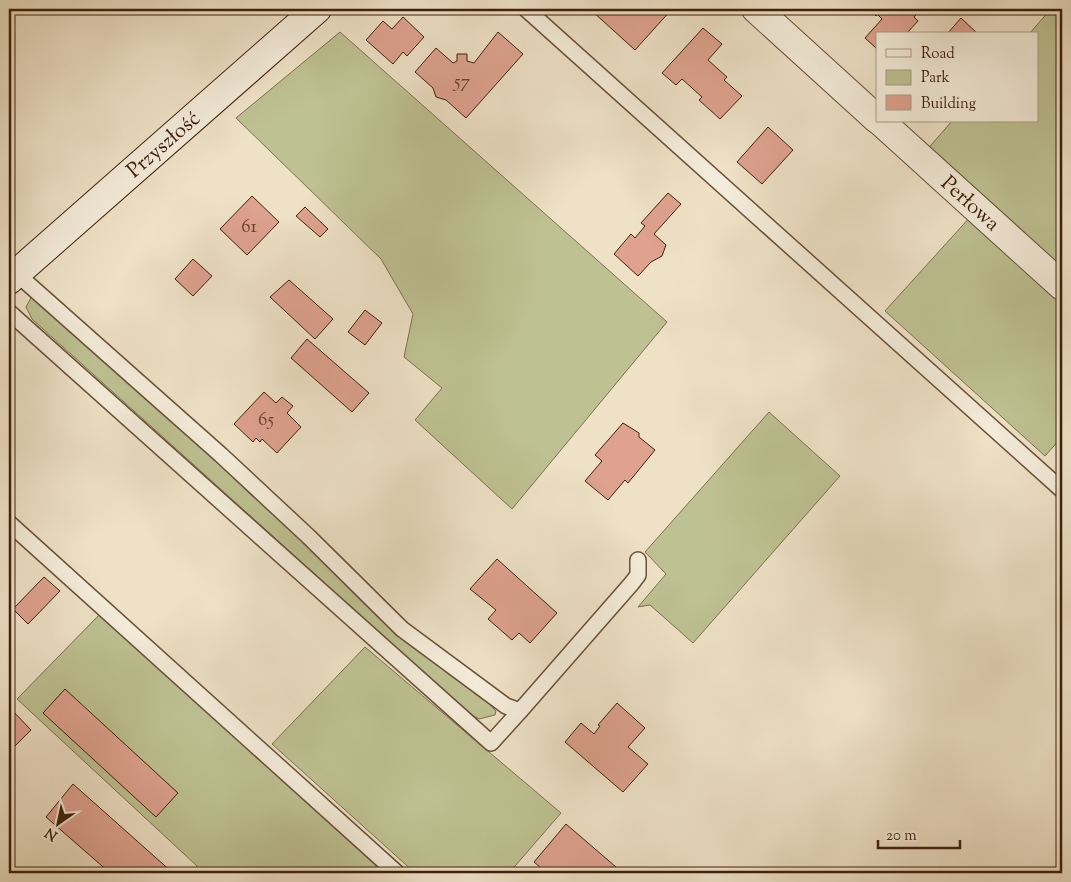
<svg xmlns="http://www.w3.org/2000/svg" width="1071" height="882" font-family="'Sorts Mill Goudy',serif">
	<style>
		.green { fill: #bec192; stroke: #7e714e }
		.building { fill: #dea28f; stroke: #3e210a }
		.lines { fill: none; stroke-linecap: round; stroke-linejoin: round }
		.lane-casing { stroke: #6a5139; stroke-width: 18 }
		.street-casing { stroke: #6a5139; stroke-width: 30 }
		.secondary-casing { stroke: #3e210a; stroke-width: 30 }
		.lane { stroke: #f4ecda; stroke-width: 15 }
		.street { stroke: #f4ecda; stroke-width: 28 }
		.secondary { stroke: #f4ecda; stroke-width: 28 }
		.labels { text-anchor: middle; stroke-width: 4; stroke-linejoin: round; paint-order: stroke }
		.number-label { font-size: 19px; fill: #66412b }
		.street-label { font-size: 21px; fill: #3e210a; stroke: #f4ecda }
	</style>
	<rect width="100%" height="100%" fill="#eee1c6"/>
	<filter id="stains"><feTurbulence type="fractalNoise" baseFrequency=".004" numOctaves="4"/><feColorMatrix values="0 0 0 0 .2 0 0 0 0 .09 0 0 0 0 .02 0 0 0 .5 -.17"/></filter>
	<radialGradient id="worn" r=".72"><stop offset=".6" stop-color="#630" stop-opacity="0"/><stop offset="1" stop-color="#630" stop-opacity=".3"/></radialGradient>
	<g class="green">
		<polygon points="1051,9 1059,9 1062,12 1062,272 925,152 952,121 1037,121 1037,34 1029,34"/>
		<polygon points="340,32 667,322 512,509 415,420 442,388 404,357 413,314 381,259 236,118"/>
		<polygon points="972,215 1062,297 1062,437 1045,456 885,311"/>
		<polygon points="32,296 204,448 399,630 446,672 489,704 496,711 495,715 479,719 469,713 32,319 26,307"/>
		<polygon points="769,412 840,476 693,643 650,605 638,607 666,574 645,552"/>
		<polygon points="100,614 384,873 191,873 197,866 17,699"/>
		<polygon points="365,647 561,813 509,873 415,873 272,744"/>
	</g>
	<g class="building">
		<polygon points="594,9 672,9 635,50 592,11"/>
		<polygon points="871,9 922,9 914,17 918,21 906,34 877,34 877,49 865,38 882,19 877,14 876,16"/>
		<polygon points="403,17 424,37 407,56 403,52 393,64 366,40 383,21 392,29"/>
		<polygon points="961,18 978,34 947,34"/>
		<polygon points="703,28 722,44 708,60 727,77 724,80 742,96 720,119 699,100 702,97 682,79 676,85 662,73"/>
		<polygon points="498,32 523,54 466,118 446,100 436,97 433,88 415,72 436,48 453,63 457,61 457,54 467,54 467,61 474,63"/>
		<polygon points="768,127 793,150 762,184 737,162"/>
		<polygon points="668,193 681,204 654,234 666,245 662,256 651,262 638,276 614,254 631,234 635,238 645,226 641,223"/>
		<polygon points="252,196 279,222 247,255 220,229"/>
		<polygon points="305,207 328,229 320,237 296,216"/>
		<polygon points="193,259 212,276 193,296 175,279"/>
		<polygon points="289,280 333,319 315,339 270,297"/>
		<polygon points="365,310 382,323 365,345 348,332"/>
		<polygon points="307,339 369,393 352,412 291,358"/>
		<polygon points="264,392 276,403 282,397 293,406 287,413 301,427 277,453 262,439 260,442 256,438 253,442 234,424"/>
		<polygon points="623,423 639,433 639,437 655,450 628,483 625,480 608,500 585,481 602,461 595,455"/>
		<polygon points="497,559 557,613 530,643 519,633 512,640 488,619 496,610 470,589"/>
		<polygon points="44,577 60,591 28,624 13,609"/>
		<polygon points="65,689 178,793 156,817 43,713"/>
		<polygon points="617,703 645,728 628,747 648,764 623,792 565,742 581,723 594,734 600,726 598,725"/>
		<polygon points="9,707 31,730 9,752"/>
		<polygon points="73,784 173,873 110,873 46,817"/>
		<polygon points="566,824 623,873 547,873 534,862"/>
	</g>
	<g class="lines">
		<g class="lane-casing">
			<g id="lane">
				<polyline points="526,9 1062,490"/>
				<polyline points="17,274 221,455 309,537 402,629 506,706 520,711 632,583 638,575 638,560"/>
				<polyline points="9,312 491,743 520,711"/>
				<polyline points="9,523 397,873"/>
			</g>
		</g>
		<g class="street-casing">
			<g id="street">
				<polyline points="756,9 877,119"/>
				<polyline points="880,121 1062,286"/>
			</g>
		</g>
		<g class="secondary-casing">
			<polyline id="secondary" points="9,280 317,9"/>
		</g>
		<use href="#lane" class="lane"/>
		<use href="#street" class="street"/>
		<use href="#secondary" class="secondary"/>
	</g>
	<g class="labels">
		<g class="number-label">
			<text x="462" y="87">57</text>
			<text x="249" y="232">61</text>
			<text x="266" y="425">65</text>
		</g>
		<g class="street-label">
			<text transform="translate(163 144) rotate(-41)" y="7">Przyszłość</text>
			<text transform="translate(971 203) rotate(42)" y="7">Perłowa</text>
		</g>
	</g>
	<rect width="1071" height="882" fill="none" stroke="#eee1c6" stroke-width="30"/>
	<rect x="10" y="10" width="1051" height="862" fill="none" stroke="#3e210a" stroke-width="2.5"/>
	<rect x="15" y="15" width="1041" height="852" fill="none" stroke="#3e210a"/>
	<rect x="876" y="32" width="162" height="90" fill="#f4ecda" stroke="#ab9b87"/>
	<rect x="886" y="49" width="25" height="8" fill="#f4ecda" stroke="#ab9b87"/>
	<text x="921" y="58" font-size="15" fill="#3e210a">Road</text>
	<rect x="886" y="70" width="25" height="15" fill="#bec192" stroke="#ab9b87"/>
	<text x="921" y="82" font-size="15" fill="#3e210a">Park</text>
	<rect x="886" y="95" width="25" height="15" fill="#dea28f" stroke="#ab9b87"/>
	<text x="921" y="108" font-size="15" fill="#3e210a">Building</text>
	<g transform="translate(58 824) rotate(213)" stroke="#f4ecda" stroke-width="4" paint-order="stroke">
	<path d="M0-4L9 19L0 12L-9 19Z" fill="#3e210a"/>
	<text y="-8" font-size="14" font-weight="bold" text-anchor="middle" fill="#3e210a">N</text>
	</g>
	<path d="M878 840v8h82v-8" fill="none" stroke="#3e210a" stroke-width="2.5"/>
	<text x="886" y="840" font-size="15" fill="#3e210a" stroke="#f4ecda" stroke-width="4" paint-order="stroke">20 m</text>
	<rect width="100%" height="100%" filter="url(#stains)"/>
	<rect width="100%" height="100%" fill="url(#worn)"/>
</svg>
